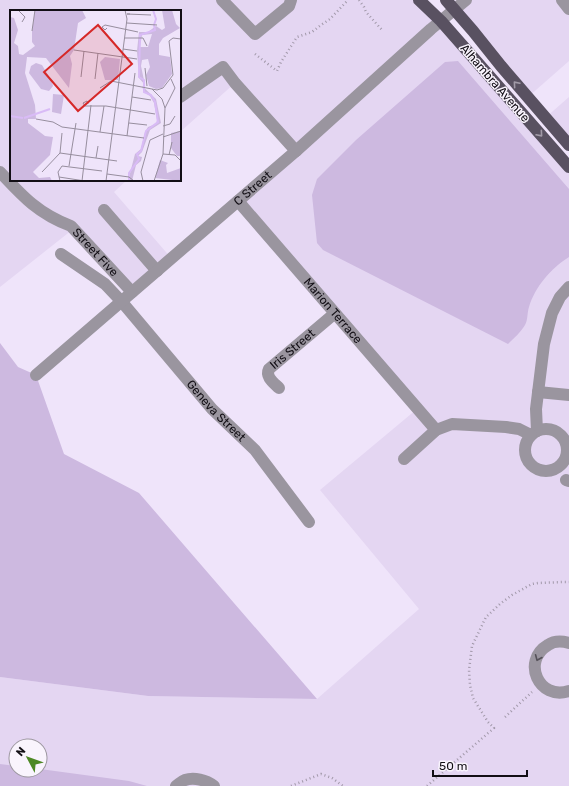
<svg xmlns="http://www.w3.org/2000/svg" width="569" height="786" font-family="Rubik,sans-serif">
	<style>
		.built { fill: #e4d6f2; fill-rule: evenodd }
		.green { fill: #cdb9e0 }
		.lines { fill: none; stroke-linecap: round; stroke-linejoin: round }
		.path { stroke: #a299aa; stroke-width: 2.5; stroke-dasharray: 1 3; stroke-linecap: butt }
		.minor { stroke: #9a959f; stroke-width: 12 }
		.major { stroke: #595161; stroke-width: 12 }
		.oneway { stroke: #a19aa7 }
		.oneway2 { stroke: #56525a }
		.labels { text-anchor: middle; stroke-width: 3; stroke-linejoin: round; paint-order: stroke }
		.street-label { font-size: 12px; fill: #120e15; stroke: #f9f4fd }
		.inset-river { fill: none; stroke: #d9bbf6; stroke-width: 2 }
		.inset-road { fill: none; stroke: #978e9e; stroke-width: 1 }
		.view { fill: #d62828; fill-opacity: 0.15; stroke: #d62828; stroke-width: 2 }
		.inset-edge { fill: none; stroke: #120e15; stroke-width: 2 }
	</style>
	<rect width="100%" height="100%" fill="#efe4fa"/>
	<g class="built">
		<path d="M0,0H419L569,167V786H0V677L148,696L317,699L419,609L320,490L417,409L238,201L296,151L235,83L180,132V11H11V180H127L114,192L172,259L133,292L72,230L0,287ZM16,746H40V770H16Z"/>
		<polygon points="466,0 569,0 569,61 528,97 455,10"/>
		<polygon points="569,97 569,137 545,118"/>
	</g>
	<g class="green">
		<path d="M458,61L569,189V257C551,268 535,287 529,307C527,313 528,320 525,325C521,332 514,338 508,344L323,250L317,243L312,195L317,179L356,140L445,62Z"/>
		<polygon points="0,343 18,367 36,375 64,454 139,493 317,699 148,696 0,677"/>
		<polygon points="0,764 16,766 16,770 40,769 129,781 147,786 0,786"/>
	</g>
	<g class="lines">
		<g class="path">
			<polyline points="359,0 364,7 366,12 382,30"/>
			<polyline points="255,54 277,71 281,62 297,37 312,32 321,25 330,19 348,0"/>
			<polyline points="505,717 532,692"/>
			<polyline points="291,786 321,774 332,778 343,786"/>
			<polyline points="427,786 494,728 488,722 473,698 470,685 469,670 472,646 486,617 500,604 512,595 532,584 538,583 564,582 569,582"/>
		</g>
		<g class="minor">
			<polyline points="222,0 255,34 289,6 291,0"/>
			<polyline points="562,0 569,9"/>
			<polyline points="180,97 223,67 235,83 296,151"/>
			<path id="s1" d="M0,172C23,197 39,214 71,226L132,292"/>
			<path id="s2" d="M238,201L436,430"/>
			<polyline points="104,210 157,271"/>
			<path id="s3" d="M61,254L105,284L122,302L212,409L255,450L309,522"/>
			<path id="s4" d="M36,375L296,151L431,29L466,0"/>
			<path id="s5" d="M279,388C274,383 265,377 269,369L334,314"/>
			<polyline points="538,392 569,395"/>
			<circle cx="546" cy="450" r="21"/>
			<polyline points="537,431 536,409 544,344 552,313 560,297 569,287"/>
			<polyline points="404,459 436,430 452,424 506,427 519,429 531,435"/>
			<polyline points="566,480 569,481"/>
			<path d="M569,643C562,641 554,641 548,645C521,661 539,701 569,691"/>
			<path d="M176,786C179,784 182,781 185,780C194,777 206,780 214,786"/>
		</g>
		<g class="major">
			<polyline points="419,0 441,21 569,167"/>
			<polyline points="446,0 473,31 501,66 569,145"/>
		</g>
	</g>
	<defs><path id="oneway-chevron" d="M-2-3.5L2.5 0L-2 3.5" fill="none" stroke-width="1.6" stroke-linecap="round" stroke-linejoin="round"/></defs>
	<g class="oneway">
		<use href="#oneway-chevron" transform="translate(516 84) rotate(-131)"/>
		<use href="#oneway-chevron" transform="translate(540 134) rotate(49)"/>
	</g>
	<use class="oneway2" href="#oneway-chevron" transform="translate(538 658) rotate(113)"/>
	<g class="labels">
		<g class="street-label">
			<text transform="translate(495 83) rotate(49)" y="4">Alhambra Avenue</text>
			<text dy="4" stroke="none"><textPath href="#s4" startOffset="286">C Street</textPath></text>
			<text dy="4" stroke="none"><textPath href="#s1" startOffset="126">Street Five</textPath></text>
			<text dy="4" stroke="none"><textPath href="#s2" startOffset="145">Marion Terrace</textPath></text>
			<text dy="4" stroke="none"><textPath href="#s5" startOffset="54">Iris Street</textPath></text>
			<text dy="4" stroke="none"><textPath href="#s3" startOffset="222">Geneva Street</textPath></text>
		</g>
	</g>
	<g transform="translate(10 10)">
		<rect width="171" height="171" fill="#efe4fa"/>
		<path d="M25,0H72L76,8L68,13L64,40L60,46L62,54L59,78L36,48L17,47L15,63L25,95L26,109H18V113L35,126L43,127L40,145L23,162L29,168L40,167L42,171H0V7L4,8L8,20L4,33L8,36L9,44L13,45L25,36L22,32V21ZM152,0H162L166,14L170,18L153,28L149,34V45L160,47L162,64L152,78L146,79L139,76L136,65L140,57L138,49L132,50L131,56L135,75L129,68L127,41L129,22H138L146,16L152,20L155,18ZM142,24L138,37H130L132,25ZM95,47L110,49L108,70H95L90,52ZM26,53L32,55L42,72L43,76L39,81L31,79L19,63L21,56ZM132,76L146,89L151,113L140,120L132,142L128,146L132,147L131,151L126,155L122,171H118L125,144L131,139L135,122L138,117L146,114L147,110L144,93L140,86L134,82ZM43,84L54,85L51,104L42,102ZM171,114V146H167L161,138V123L170,121ZM150,150L158,153L156,155L157,163L171,158V171L145,168Z" fill="#cdb9e0" fill-rule="evenodd"/>
		<path class="inset-river" d="M0,106L13,108M14,108L40,99M119,171V163L129,149L127,144L131,141L136,121L148,112L145,92L141,85L134,82V70L129,67L130,25L145,20L144,15L146,9L143,0"/>
		<path class="inset-road" d="M8,0L15,7L12,12M120,4H117L141,5M117,13L147,15M97,18L95,20L92,17L95,15L128,22M22,21L25,0M115,28H133L137,36M113,39L127,41M64,40L127,49M135,58L137,76M71,67L74,41M85,69L88,43M90,78L101,71L147,80L153,78L163,65L159,31L163,28L171,29M142,79L152,89L155,98L153,144L144,171M122,87L141,90M78,94L77,91L73,93L75,96H96M96,96L145,104M155,98L165,78L161,69M26,109L43,112L52,117L134,128M119,113L137,115M153,116L160,114L165,106M90,122L94,96M117,126L125,63M153,127L171,121M50,143L107,151M50,143L52,123M153,144L165,145L171,151M159,145L162,132M86,148L88,136M59,156L66,113M32,162L50,143M97,164L119,167L124,171M49,167L75,171M50,171L48,162L52,156L92,161M72,171L81,95M96,171L117,9L115,0M133,171L131,162L140,130L153,124"/>
		<path class="view" d="M88,15L122,54L68,101L34,62Z"/>
		<rect width="171" height="171" class="inset-edge"/>
	</g>
	<g transform="translate(28 758) rotate(311)"><circle r="19" fill="#f9f4fd" stroke="#9d98a0"/>
	<path d="M0-3L7 15L0 10L-7 15Z" fill="#4d8825"/>
	<text y="-6" font-size="11" font-weight="bold" text-anchor="middle" fill="#120e15">N</text>
	</g>
	<path d="M433 770v6h94v-6" fill="none" stroke="#120e15" stroke-width="2"/>
	<text x="439" y="770" font-size="12" fill="#120e15" stroke="#f9f4fd" stroke-width="3" paint-order="stroke">50 m</text>
</svg>
